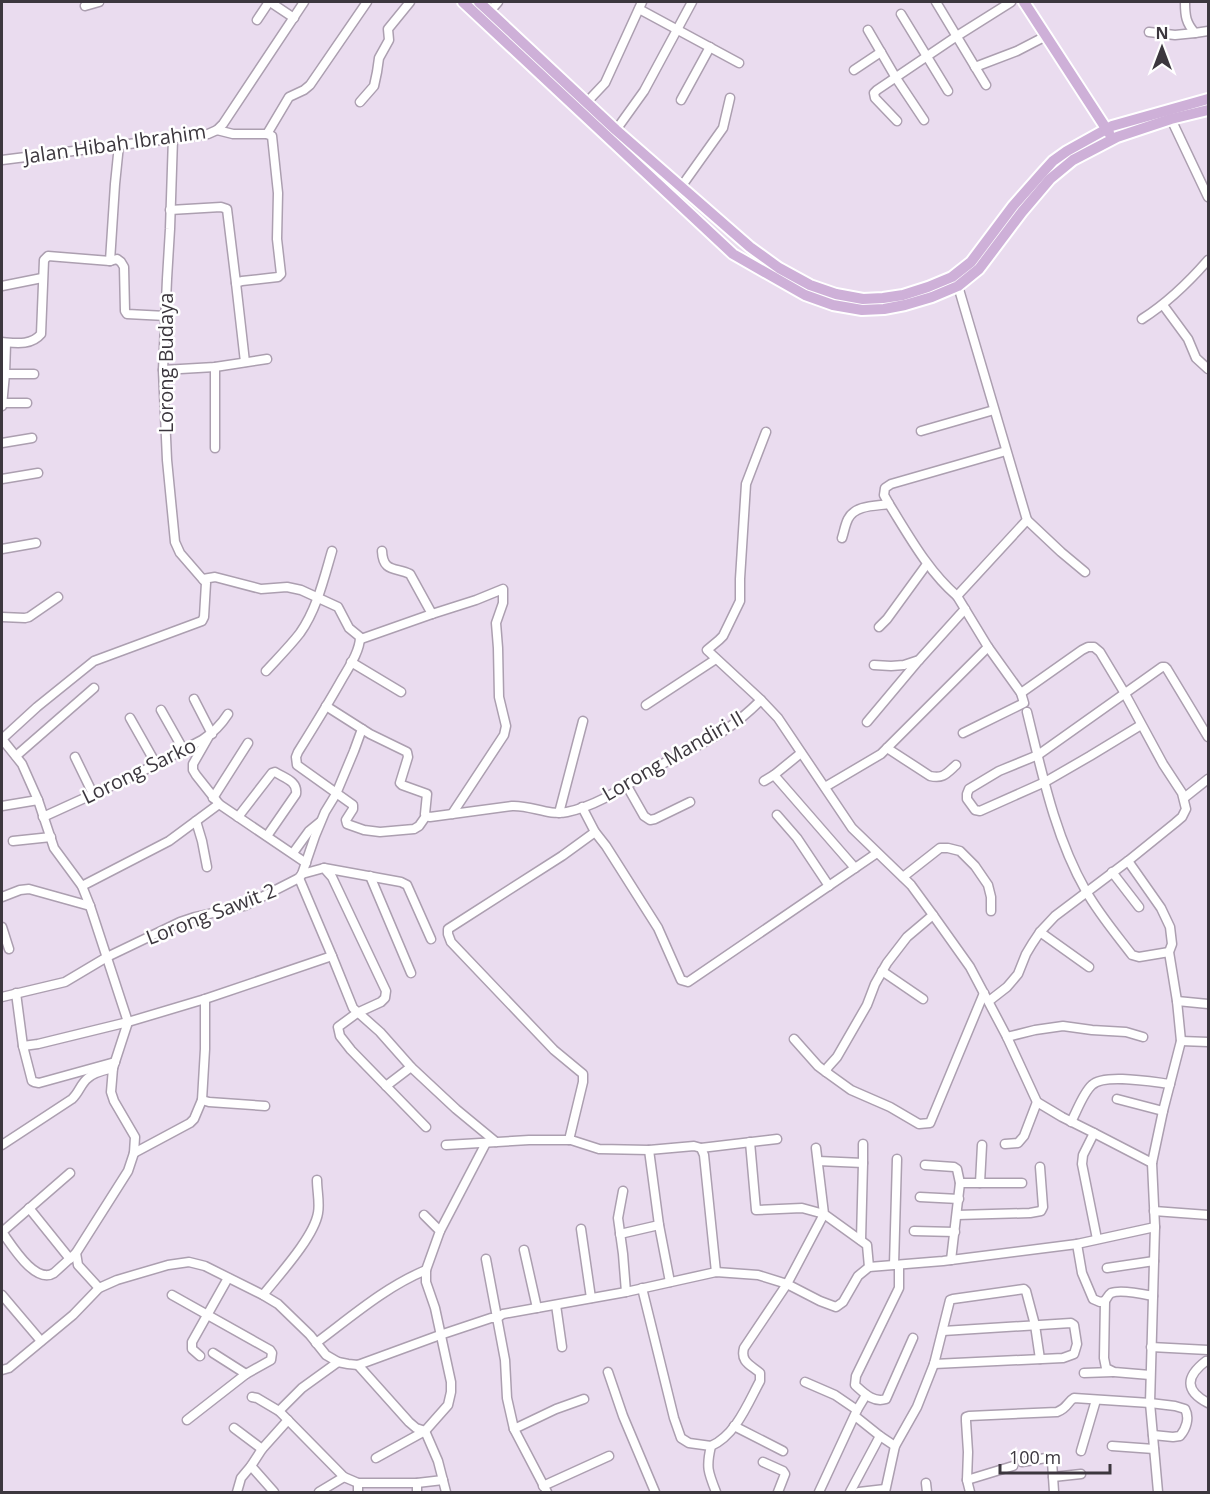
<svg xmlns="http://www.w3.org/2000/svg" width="1210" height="1494" font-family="'Open Sans',sans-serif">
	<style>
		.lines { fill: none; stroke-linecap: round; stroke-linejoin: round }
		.minor-casing { stroke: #ac9fb0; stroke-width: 11 }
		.major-casing { stroke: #fff; stroke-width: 14 }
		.minor { stroke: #fff; stroke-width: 8 }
		.major { stroke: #ceb0d8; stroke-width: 10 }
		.labels { text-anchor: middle; stroke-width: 5; stroke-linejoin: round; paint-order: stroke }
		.street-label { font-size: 20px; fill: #3c373e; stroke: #fff }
	</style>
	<rect width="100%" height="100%" fill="#eadcef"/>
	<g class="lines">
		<g class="minor-casing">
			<g id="minor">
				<polyline points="270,2 294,18"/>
				<polyline points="936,2 986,85"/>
				<path d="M1185,2C1185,16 1186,23 1195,33L1208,31"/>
				<polyline points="85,6 99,2"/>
				<polyline points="639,9 739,63"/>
				<polyline points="490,11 498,2"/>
				<polyline points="901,14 948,91"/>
				<polyline points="257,20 269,2"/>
				<polyline points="868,30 896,78 924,120"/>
				<polyline points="1149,32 1175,35 1195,33"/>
				<polyline points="975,67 1017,51 1046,36"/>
				<polyline points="854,70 881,52"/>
				<polyline points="681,100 710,47"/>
				<polyline points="360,102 374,86 377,72 379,58 389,40 388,29 410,2"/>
				<polyline points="587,102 605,83 642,2"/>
				<polyline points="1171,119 1208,197"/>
				<polyline points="897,121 875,98 874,93 877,90 957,36 1011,2"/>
				<polyline points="616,130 644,91 692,2"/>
				<polyline points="267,134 289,97 304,90 310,85 367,2"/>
				<polyline points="2,160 208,134 217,130 223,124 304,2"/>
				<polyline points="681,187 723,128 730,98"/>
				<polyline points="170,210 221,207 227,209 236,283 242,281 278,277 281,274 277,239 278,193 272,136 267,134 233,134 217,130"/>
				<polyline points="110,261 115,184 119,145"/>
				<polyline points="236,283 245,362"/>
				<polyline points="2,286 42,278"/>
				<polyline points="958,286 1027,520 957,596 988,647 1021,693 1024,703 963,733"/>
				<polyline points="1163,305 1188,339 1196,358 1208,369"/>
				<path d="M1142,319C1167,303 1188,283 1208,260"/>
				<path d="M2,342C15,343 31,346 41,334L44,260L48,256L110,261L117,259L121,262L124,267L125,311L127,314L166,316"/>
				<polyline points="163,370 215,367 267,359"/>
				<polyline points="5,374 34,374"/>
				<polyline points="2,403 27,403"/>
				<polyline points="2,406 5,374 6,343"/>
				<polyline points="921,431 994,410"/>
				<polyline points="766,432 746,484 740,579 740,601 723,636 719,640 707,650 761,700 778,718 852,828 911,885 933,915 970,967 1007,1037 1037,1102 1062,1117 1094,1133 1152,1163"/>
				<polyline points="2,443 32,438"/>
				<polyline points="215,448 215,367"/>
				<polyline points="2,479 38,473"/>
				<polyline points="1027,520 1061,552 1085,572"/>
				<path d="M842,538C844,532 845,525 848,519C855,505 875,506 889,504"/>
				<polyline points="2,549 36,543"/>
				<path d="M203,579L215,577L261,589L287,587L301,590L338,607L349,628L360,637C360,651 349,667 342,679C328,704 313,728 298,752L296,757L297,765L353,805V809L346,820L347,824L364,830L380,832L414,829L419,826L426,816"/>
				<path d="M957,596C928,571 909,536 889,504L884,495L885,488L891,484L1006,451"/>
				<polyline points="432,614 476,600 503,589 503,603 496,623 498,648 499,697 506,726 504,735 452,814"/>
				<polyline points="2,617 25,618 29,617 58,597"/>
				<polyline points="879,627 887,619 927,564"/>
				<path d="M361,639L432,614L410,574C396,567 383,573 382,551"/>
				<polyline points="351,662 401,692"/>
				<polyline points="874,665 891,666 904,665 919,660 965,609"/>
				<path d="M266,671C277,659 290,646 300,633C317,609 324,578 332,551"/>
				<polyline points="194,699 212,734"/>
				<polyline points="646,705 716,659"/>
				<path d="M326,706L370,734L407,752L408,757L400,783L402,785L427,794L425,814L426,816L430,817L512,806C531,805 548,816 567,812C600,805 628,784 657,767C678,755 701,745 722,732C736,723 749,712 761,700"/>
				<polyline points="161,710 183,749"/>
				<path d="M1027,712C1042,773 1055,837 1086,891C1099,914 1116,934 1132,955L1139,957L1169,952"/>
				<polyline points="130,718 156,764"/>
				<polyline points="867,722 919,660"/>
				<polyline points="1141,725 1090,756 1045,782 980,811 975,810 967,799 967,794 969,789 999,771 1038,755 1162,667 1165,667 1167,669 1208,737"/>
				<polyline points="209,736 193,764 193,770 196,775 219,804 306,863"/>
				<polyline points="2,739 37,707 94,661 202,621 204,617 206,583 180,553 175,542 167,460 163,370 167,279 170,229 173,138"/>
				<polyline points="2,739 22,764 38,800 54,848 82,886 90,906 128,1022 113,1068 111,1092 114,1101 135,1137 134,1153 128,1171 76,1253 78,1265 99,1288"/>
				<path d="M887,748L930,776C943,779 946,774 956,765"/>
				<polyline points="16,756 94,688"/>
				<polyline points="75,757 93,794"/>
				<polyline points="774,775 855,868"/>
				<polyline points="764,781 774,775 801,753"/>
				<polyline points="627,786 644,816 650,820 655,819 690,802"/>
				<polyline points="825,787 881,754 988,647"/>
				<polyline points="213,798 248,743"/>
				<polyline points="1184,798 1208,779"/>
				<polyline points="2,806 38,800"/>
				<polyline points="582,807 595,832 606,846 658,928 681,980 688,982 877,853"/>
				<polyline points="559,813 583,721"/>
				<polyline points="777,815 797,838 829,886"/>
				<path d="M43,817L133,776L202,740C213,733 221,725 228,714"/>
				<path d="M238,817L272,773L275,772C284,778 298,781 296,794L267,836"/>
				<polyline points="196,821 202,841 207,867"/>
				<polyline points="13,841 51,837"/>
				<polyline points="293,853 309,831 320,822"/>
				<polyline points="1128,861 1161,908 1170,927 1172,944 1169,952 1177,1001 1181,1041 1163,1111 1152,1163 1155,1227 1150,1403 1158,1492"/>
				<polyline points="324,868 401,882 407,885 431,939"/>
				<polyline points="1112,872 1139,907"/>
				<polyline points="302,874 324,868 332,877 386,991 385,998 381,1002 357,1013 338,1027 340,1036 351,1050 426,1127"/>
				<polyline points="370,876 411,973"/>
				<polyline points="903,877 940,848 948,848 960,851 975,866 988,885 991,897 991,911"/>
				<polyline points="299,878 332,956 353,1008 380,1032 411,1067 456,1109 496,1142"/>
				<polyline points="82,886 169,841 219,804"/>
				<polyline points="2,897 20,890 29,889 90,906"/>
				<polyline points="933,915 907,937 887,963 875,984 867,1005 837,1057 828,1067 826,1072 851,1090 890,1107 919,1124 930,1123 984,993"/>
				<polyline points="2,927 9,949"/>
				<polyline points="1040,932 1089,967"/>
				<polyline points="882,971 923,999"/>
				<polyline points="16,993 23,1046"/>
				<polyline points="2,997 65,982 107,957 180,922 195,917 244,906 299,878 302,874 315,836 325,812 336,794 354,751 362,729"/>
				<polyline points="989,1001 1007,987 1018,974 1026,954 1032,944 1040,932 1055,916 1128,861 1175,823 1182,817 1186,809 1182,793 1163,764 1124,692 1100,652 1094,647 1088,647 1082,650 1021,693"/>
				<polyline points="1177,1001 1208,1004"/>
				<polyline points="1007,1037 1035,1030 1063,1026 1092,1030 1126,1032 1143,1037"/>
				<polyline points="794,1039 818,1066 826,1072"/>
				<polyline points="1181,1041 1208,1042"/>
				<polyline points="115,1062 39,1083 34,1082 32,1081 23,1046 38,1044 128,1022 205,999 332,956"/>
				<polyline points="386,1086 411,1067"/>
				<polyline points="1117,1099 1163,1111"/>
				<polyline points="202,1100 205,1049 205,999"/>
				<path d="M1071,1122C1077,1111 1083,1093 1092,1085C1104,1073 1153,1082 1170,1084"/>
				<polyline points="1094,1133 1083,1155 1082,1164 1097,1239"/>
				<polyline points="569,1140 583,1082 583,1074 554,1050 451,942 448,934 448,929 562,856 595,832"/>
				<polyline points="1005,1144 1018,1143 1024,1136 1037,1102"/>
				<path d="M2,1145L72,1099C79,1093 81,1083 88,1078C94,1072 105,1070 113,1068"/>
				<polyline points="446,1145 529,1140 571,1140 599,1149 649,1150 694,1146 701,1148 704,1155 716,1272"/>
				<polyline points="701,1148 777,1139"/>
				<polyline points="816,1148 824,1214 867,1245 869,1267"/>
				<polyline points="649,1150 659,1225 670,1282"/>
				<polyline points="134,1153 190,1123 194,1119 202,1100 209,1102 265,1106"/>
				<polyline points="818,1161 863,1163"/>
				<polyline points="925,1165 954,1167 957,1169 960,1183 951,1260"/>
				<polyline points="960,1183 1022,1183"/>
				<polyline points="980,1183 982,1145"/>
				<polyline points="623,1191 618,1218 623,1254 626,1292"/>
				<polyline points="920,1197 959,1199"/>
				<polyline points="29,1208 70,1259"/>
				<polyline points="1154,1211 1208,1215"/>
				<polyline points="957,1215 1030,1213 1041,1211 1043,1207 1040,1167"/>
				<polyline points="581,1229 591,1298"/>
				<polyline points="440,1231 486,1143"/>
				<polyline points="914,1231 955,1232"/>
				<path d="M2,1232C11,1244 35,1285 54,1273L76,1253"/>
				<polyline points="2,1232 70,1173"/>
				<polyline points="620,1234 659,1225"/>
				<polyline points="861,1240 863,1163 863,1144"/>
				<polyline points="1077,1244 1082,1273 1093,1299 1100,1302 1105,1301"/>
				<polyline points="524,1250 537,1308"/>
				<polyline points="486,1259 505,1360 507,1398 514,1429 547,1492"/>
				<polyline points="894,1265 897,1159"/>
				<path d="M899,1265V1288L856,1376L855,1385C864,1393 873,1403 886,1399L913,1338"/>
				<polyline points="1107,1268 1154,1261"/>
				<polyline points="642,1288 674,1418 681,1438 689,1443 711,1446"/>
				<polyline points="2,1295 41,1341"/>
				<polyline points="172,1295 270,1350 272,1353 271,1360 246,1374 187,1420"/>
				<path d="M263,1295C279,1275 314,1237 318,1213C320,1203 317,1191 317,1180"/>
				<polyline points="556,1305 562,1347"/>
				<path d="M316,1343C351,1317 385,1287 426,1270"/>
				<polyline points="1151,1347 1208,1350"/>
				<polyline points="213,1353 246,1374"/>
				<polyline points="200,1356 192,1349 192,1342 228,1278"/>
				<path d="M1206,1361C1185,1377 1185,1391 1208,1403"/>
				<polyline points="934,1364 1063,1358 1074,1354 1077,1344 1074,1325 1071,1323 943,1331"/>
				<polyline points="358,1365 409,1422 416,1428 425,1431 438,1461 446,1492"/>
				<polyline points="2,1370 9,1368 73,1315 99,1288 117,1280 168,1265 189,1262 205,1266 263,1295 278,1304 310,1335 326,1355 338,1362 348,1364 358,1365 440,1335 491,1318 497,1318 503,1314 626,1292 716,1272 758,1275 787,1284 820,1301 836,1307 843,1302 858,1276 869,1267 943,1261 1077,1244 1155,1227"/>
				<polyline points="608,1372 623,1416 655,1492"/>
				<polyline points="1084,1373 1113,1372"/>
				<path d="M1150,1375L1114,1372L1106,1368L1104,1358L1105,1301C1107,1298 1108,1295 1111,1293C1121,1289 1143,1294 1153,1296"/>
				<polyline points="805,1382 835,1395 857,1410"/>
				<polyline points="252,1397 257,1398 279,1411 344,1477 358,1483 417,1483 443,1480"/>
				<polyline points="279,1411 302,1388 338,1362"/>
				<polyline points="855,1416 880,1436 895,1446"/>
				<polyline points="734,1426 783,1451"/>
				<polyline points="234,1428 262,1449"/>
				<polyline points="514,1429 556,1409 584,1399"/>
				<polyline points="1112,1446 1154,1449"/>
				<polyline points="1081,1451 1096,1400"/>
				<polyline points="376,1458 425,1431 448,1405 451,1392 451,1382 435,1308 426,1282 426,1270 440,1231 424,1215"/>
				<polyline points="763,1462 783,1471 785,1474 778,1492"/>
				<polyline points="1022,1462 1046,1458 1050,1459 1052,1461 1054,1492"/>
				<polyline points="251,1466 274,1492"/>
				<polyline points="1053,1477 1081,1474"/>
				<polyline points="967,1480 1013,1466"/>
				<polyline points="358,1483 358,1492"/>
				<polyline points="417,1483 417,1492"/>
				<polyline points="926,1483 927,1492"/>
				<polyline points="543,1486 609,1456"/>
				<polyline points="237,1492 241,1478 251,1466 262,1449 288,1420"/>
				<polyline points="319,1492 344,1477"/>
				<path d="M716,1492C708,1472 706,1467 711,1446C736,1435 748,1403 760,1381V1373C751,1365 740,1362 744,1348L787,1284L824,1214L802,1208L756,1210L750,1142"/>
				<polyline points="819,1492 857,1410 866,1395"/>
				<polyline points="850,1492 880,1436"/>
				<polyline points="859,1492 885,1489"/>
				<polyline points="885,1492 895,1446 917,1407 934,1364 950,1300 953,1299 1024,1289 1026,1291 1035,1325 1040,1359"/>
				<path d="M970,1492L967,1480L968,1452L966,1421V1417L969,1416L1057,1412C1068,1408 1067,1402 1074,1398L1150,1403L1175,1406L1185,1409C1190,1418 1186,1429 1180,1436L1173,1437L1153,1435"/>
			</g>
		</g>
		<g class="major-casing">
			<g id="major">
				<polyline points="463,2 733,254 805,295 833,305 862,310 884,309 905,305 932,297 958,286 979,269 1022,212 1050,179 1073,160 1117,137 1171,119 1208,110"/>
				<polyline points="479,2 616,130 750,247 779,268 810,285 836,294 863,299 883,298 903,295 928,287 952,277 971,262 1013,206 1043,172 1053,161 1067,151 1112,126 1208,99"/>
				<polyline points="1024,2 1109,133"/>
			</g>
		</g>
		<use href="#minor" class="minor"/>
		<use href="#major" class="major"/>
	</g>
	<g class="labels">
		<g class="street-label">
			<text transform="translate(115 144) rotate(-8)" y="7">Jalan Hibah Ibrahim</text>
			<text transform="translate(166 363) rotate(-90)" y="7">Lorong Budaya</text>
			<text transform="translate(673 756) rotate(-30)" y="7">Lorong Mandiri II</text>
			<text transform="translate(139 771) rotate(-26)" y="7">Lorong Sarko</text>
			<text transform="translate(211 914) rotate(-21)" y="7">Lorong Sawit 2</text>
		</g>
	</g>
	<rect width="1210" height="1494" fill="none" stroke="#3c373e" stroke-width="6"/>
	<g transform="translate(1162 48)" stroke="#ffffff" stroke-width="4.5" paint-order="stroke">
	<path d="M0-4.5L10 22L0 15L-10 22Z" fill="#3c373e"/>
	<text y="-9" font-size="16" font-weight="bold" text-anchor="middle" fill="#3c373e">N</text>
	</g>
	<path d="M1000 1464v9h110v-9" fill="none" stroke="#3c373e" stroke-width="3"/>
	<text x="1009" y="1464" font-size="18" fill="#3c373e" stroke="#ffffff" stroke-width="4.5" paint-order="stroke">100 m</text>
</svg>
